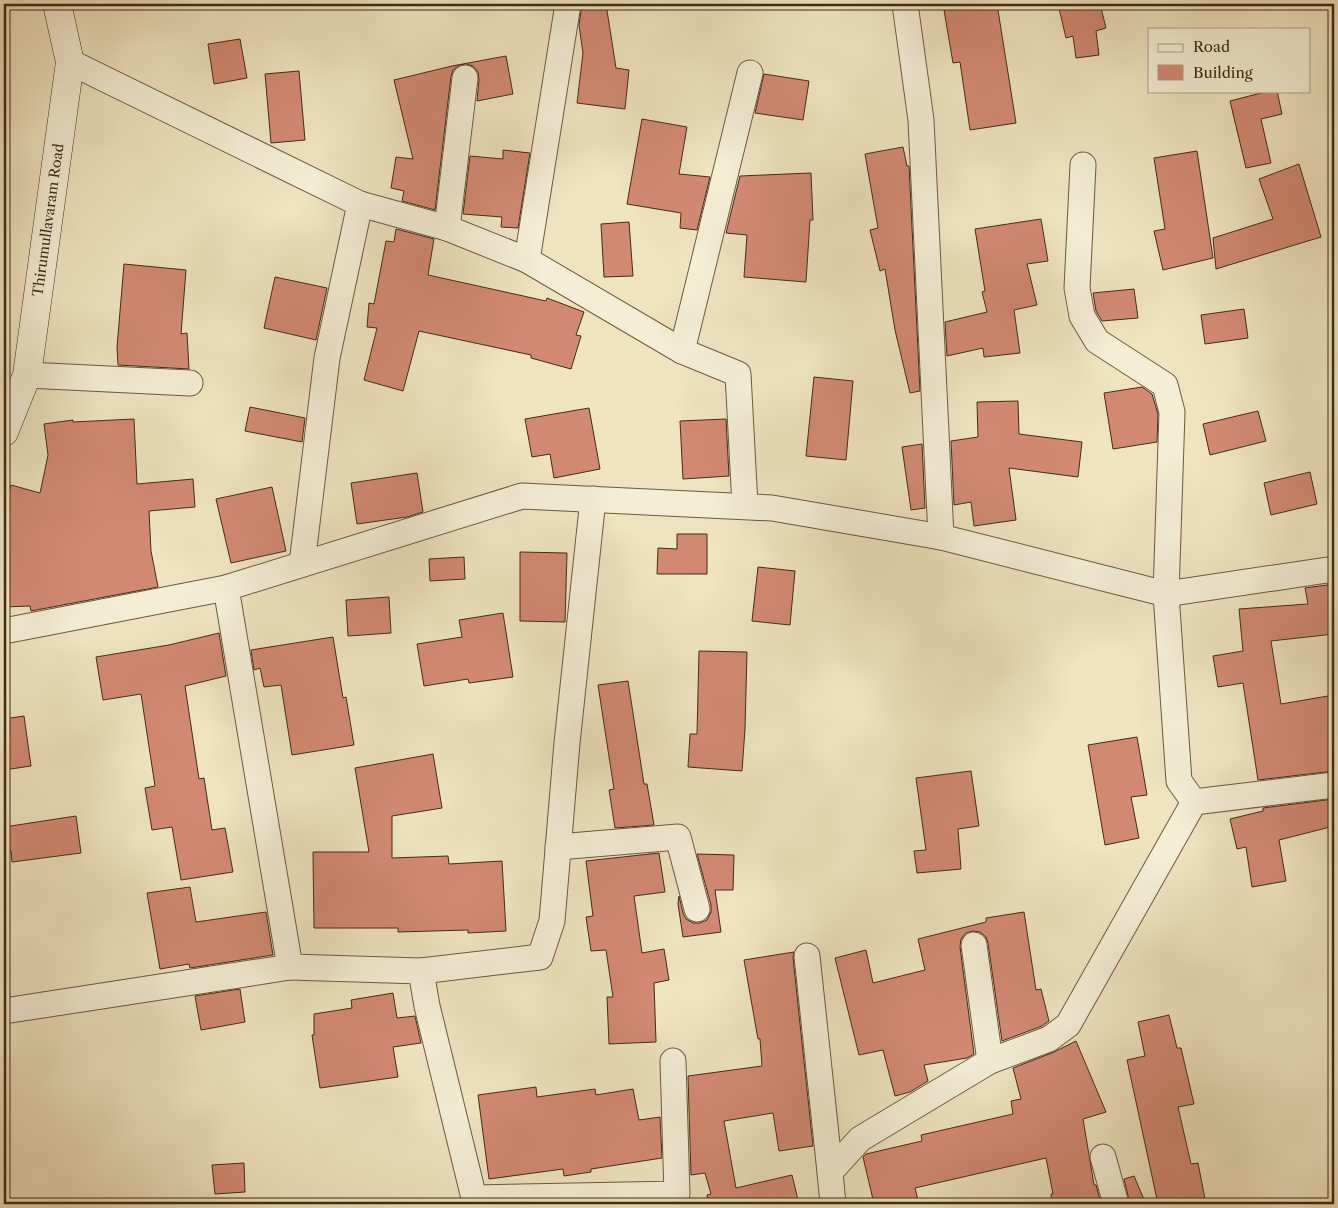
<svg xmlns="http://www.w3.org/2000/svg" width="1338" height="1208" font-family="'Libre Caslon Text',serif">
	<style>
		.building { fill: #d28974; stroke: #422b17 }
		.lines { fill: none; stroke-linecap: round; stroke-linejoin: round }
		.street-casing { stroke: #6d5941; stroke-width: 27 }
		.secondary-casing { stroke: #422b17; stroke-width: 29 }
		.street { stroke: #f5edd6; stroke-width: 25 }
		.secondary { stroke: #f5edd6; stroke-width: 28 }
		.labels { text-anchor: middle; stroke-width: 4; stroke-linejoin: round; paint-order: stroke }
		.street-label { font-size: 14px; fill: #422b17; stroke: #f5edd6 }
	</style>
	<rect width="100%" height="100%" fill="#efe3c0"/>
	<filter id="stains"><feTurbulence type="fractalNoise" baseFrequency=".004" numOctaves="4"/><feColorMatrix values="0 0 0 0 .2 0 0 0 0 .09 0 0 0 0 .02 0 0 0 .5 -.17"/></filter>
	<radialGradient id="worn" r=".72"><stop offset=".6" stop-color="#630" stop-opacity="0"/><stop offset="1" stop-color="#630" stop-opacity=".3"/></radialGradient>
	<g class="building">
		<polygon points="593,4 606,4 616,68 629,70 625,109 577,103 583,53 579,25 582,5"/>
		<polygon points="980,4 997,4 1016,123 970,130 960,62 953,63 944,10"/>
		<polygon points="1058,4 1100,4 1106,28 1096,31 1099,55 1076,58 1073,36 1066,38"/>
		<polygon points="240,39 247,78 214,84 208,44"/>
		<polygon points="506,56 513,94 477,101 479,80 478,72 473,66 466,64 459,65 453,70 451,76 435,210 402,201 404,191 391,188 396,157 413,159 394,80 452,66"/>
		<polygon points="299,71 305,140 271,143 265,74"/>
		<polygon points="764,74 809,81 803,120 755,113"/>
		<polygon points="1269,91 1277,91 1282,114 1261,119 1271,163 1246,168 1230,101"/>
		<polygon points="642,119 687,127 679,174 710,177 697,230 680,228 681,213 627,204"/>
		<polygon points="903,147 907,166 909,166 920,391 910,393 895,330 885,269 880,271 870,230 878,228 865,154"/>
		<polygon points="503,150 530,153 518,228 501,227 502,217 463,214 470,156 503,159"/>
		<polygon points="1197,151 1213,258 1163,270 1154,231 1165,229 1154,158"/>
		<polygon points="1299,164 1321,237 1216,269 1213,238 1273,219 1259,179"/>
		<polygon points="811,173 813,220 810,220 806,282 744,277 747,235 726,233 740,176"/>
		<polygon points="1041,219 1048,261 1027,264 1037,305 1014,310 1020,353 984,357 983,348 947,356 945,322 987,312 982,292 985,291 975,229"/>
		<polygon points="629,222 633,276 604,277 601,224"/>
		<polygon points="396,229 434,239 428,275 546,301 547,298 584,312 576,335 581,336 571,369 531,358 531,355 419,331 403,391 364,380 377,328 367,327 369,303 374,304 386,241 394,242"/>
		<polygon points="124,264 186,270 181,334 187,333 189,369 118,365 117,347"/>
		<polygon points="275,277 327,288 316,340 264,328"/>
		<polygon points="1134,289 1138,318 1102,321 1096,311 1093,293"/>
		<polygon points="1244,309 1248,338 1205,344 1201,315"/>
		<polygon points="814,377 853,381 846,460 806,456"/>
		<polygon points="1142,387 1152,394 1158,414 1157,442 1113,449 1104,393"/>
		<polygon points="1018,401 1019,434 1082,442 1078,477 1009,468 1016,520 974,526 971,502 954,505 951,441 978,437 977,402"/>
		<polygon points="250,407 305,418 302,442 245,431"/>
		<polygon points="589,408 600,469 554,478 550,454 532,457 525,419"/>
		<polygon points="1258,411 1266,441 1210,455 1203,424"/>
		<polygon points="134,419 137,484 193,479 195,507 149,511 151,551 158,587 31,611 30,606 4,607 4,511 11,485 40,493 48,455 44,424 73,420 73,422"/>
		<polygon points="726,419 729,476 683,479 680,421"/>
		<polygon points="922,444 925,508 911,510 902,447"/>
		<polygon points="1310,472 1317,504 1271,515 1264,483"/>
		<polygon points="417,473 423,512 407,517 357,524 351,483"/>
		<polygon points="272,487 286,551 231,563 216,499"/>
		<polygon points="677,534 707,534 707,574 657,574 658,548 677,549"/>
		<polygon points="520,552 567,553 565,622 520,621"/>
		<polygon points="464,557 465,579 430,581 429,559"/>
		<polygon points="758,567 795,571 790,625 752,621"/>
		<polygon points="1334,584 1334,634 1271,641 1281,704 1334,695 1334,771 1258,780 1243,683 1218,687 1213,656 1243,651 1239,609 1308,604 1305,588"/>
		<polygon points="389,597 391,633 348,636 346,600"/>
		<polygon points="503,613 513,677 469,683 468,679 424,686 417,644 462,637 459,620"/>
		<polygon points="219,633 226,676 185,686 199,779 204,778 212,830 225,828 233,872 181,880 172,827 152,830 145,788 155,786 141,694 103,700 96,657 169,645"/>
		<polygon points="333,637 343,698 346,697 354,745 292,755 281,685 264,687 260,668 254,670 251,650"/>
		<polygon points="699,651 747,652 745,729 742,771 688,767 690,734 697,734"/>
		<polygon points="628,681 644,784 647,784 654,825 615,828 609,790 614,789 598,685"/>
		<polygon points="24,716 31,766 4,770 4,719"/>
		<polygon points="1137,737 1147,795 1131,797 1139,838 1105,845 1088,745"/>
		<polygon points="433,754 442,808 392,816 392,858 448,856 449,864 502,861 506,931 468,933 468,930 398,932 398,928 314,928 313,852 369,852 355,768"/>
		<polygon points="971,771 979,826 958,829 961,869 917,873 914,851 926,850 916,778"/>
		<polygon points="1334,799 1334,826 1279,840 1286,881 1252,887 1246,847 1237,849 1230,819 1263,811 1263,808"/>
		<polygon points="76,816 81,853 12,862 11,851 4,852 4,827"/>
		<polygon points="659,853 665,892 634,896 642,953 664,949 669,980 654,983 656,1042 609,1044 607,997 613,997 606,950 591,951 586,917 593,916 586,861"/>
		<polygon points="697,854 734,855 733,890 715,890 721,932 683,937 678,904 679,896 683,913 686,919 693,923 700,923 707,920 711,912 711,905"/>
		<polygon points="190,887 196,922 266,912 273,955 190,968 189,964 160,969 147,893"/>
		<polygon points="1024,912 1036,990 1041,989 1049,1021 1042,1026 1002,1041 988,943 986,937 980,932 973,931 966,933 961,939 960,947 974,1054 967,1058 924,1065 928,1081 910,1092 895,1096 883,1050 859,1055 835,958 866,950 873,983 925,970 918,939 986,922 986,918"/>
		<polygon points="794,952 793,958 813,1146 779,1151 773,1113 724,1121 736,1188 792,1175 799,1204 708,1204 707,1195 711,1194 705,1173 691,1175 688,1076 762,1066 760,1039 758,1039 744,960"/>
		<polygon points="240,989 245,1022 201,1030 195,996"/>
		<polygon points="393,993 397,1018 415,1016 421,1043 393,1047 398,1077 320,1088 312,1035 314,1035 314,1014 352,1008 351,1000"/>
		<polygon points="1169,1015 1177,1048 1181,1048 1194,1104 1178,1107 1191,1164 1198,1163 1206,1204 1158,1204 1127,1060 1145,1056 1138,1022"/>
		<polygon points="1076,1041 1106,1112 1083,1119 1094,1185 1096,1185 1101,1204 1052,1204 1051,1194 1053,1194 1046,1158 915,1188 919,1204 874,1204 863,1157 866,1154 922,1141 921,1135 1013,1114 1011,1101 1021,1099 1013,1068 1054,1052"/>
		<polygon points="536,1087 537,1097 595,1089 596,1095 633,1089 639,1120 660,1117 662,1158 591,1169 591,1172 564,1176 563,1169 489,1179 478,1095"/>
		<polygon points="244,1163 245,1192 215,1194 212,1165"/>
		<polygon points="1134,1176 1146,1204 1130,1204 1124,1179"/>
	</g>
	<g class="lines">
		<g class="street-casing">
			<g id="street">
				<polyline points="905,4 921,120 941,537"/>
				<polyline points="70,62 360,204 447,228 527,260 682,351 738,374 745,506"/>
				<polyline points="1083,165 1077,288 1082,316 1097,341 1165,385 1172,412 1166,594 1179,781 1194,802 1334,785"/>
				<polyline points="447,228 465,78"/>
				<polyline points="527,260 568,4"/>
				<polyline points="682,351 750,73"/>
				<polyline points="27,375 190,383"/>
				<polyline points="302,564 327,358 360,204"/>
				<polyline points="4,631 226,588 522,496 772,508 941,537 1166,594 1334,569"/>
				<polyline points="558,847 678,837 697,909"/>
				<polyline points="974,945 990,1061"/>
				<polyline points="807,956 830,1172"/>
				<polyline points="290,967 421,971 540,957 552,921 567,743 593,499"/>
				<polyline points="421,971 427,1006 474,1198 677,1194 673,1061"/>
				<polyline points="4,1011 290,967 226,588"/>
				<polyline points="1103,1157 1116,1204"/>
				<polyline points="833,1204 830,1172 860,1139 990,1061 1049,1039 1068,1025 1194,802"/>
			</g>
		</g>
		<g class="secondary-casing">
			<polyline id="secondary" points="4,432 27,375 70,62 57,4"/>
		</g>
		<use href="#street" class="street"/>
		<use href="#secondary" class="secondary"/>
	</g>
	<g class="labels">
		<g class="street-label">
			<text transform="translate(48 220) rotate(-82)" y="5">Thirumullavaram Road</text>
		</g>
	</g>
	<rect width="1338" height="1208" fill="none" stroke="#efe3c0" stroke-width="20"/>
	<rect x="5" y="5" width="1328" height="1198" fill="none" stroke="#422b17" stroke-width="2.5"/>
	<rect x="10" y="10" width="1318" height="1188" fill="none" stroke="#422b17"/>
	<rect x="1148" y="28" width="162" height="65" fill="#f5edd6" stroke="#ad9f8a"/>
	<rect x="1158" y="44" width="25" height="8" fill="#f5edd6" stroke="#ad9f8a"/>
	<text x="1193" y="52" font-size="15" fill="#422b17">Road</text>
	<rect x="1158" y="65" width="25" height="15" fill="#d28974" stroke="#ad9f8a"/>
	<text x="1193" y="78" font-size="15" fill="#422b17">Building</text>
	<rect width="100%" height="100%" filter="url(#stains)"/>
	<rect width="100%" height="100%" fill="url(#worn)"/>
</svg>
